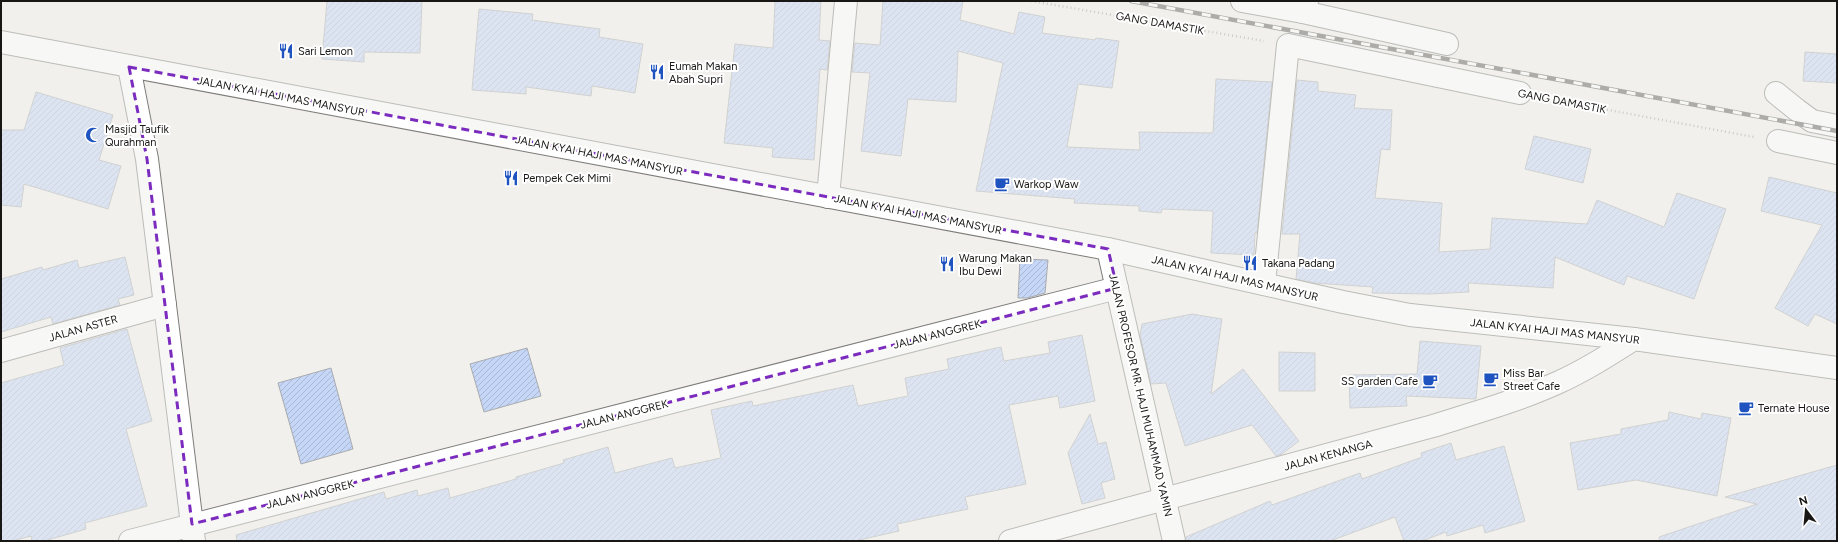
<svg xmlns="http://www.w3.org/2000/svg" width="1838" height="542" font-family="Figtree,sans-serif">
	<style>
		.building { fill: url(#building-hatch); stroke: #a9abaf }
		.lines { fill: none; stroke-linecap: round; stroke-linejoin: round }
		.minor-casing { stroke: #7e7d7a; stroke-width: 24 }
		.path { stroke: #9f9e9b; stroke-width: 2.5; stroke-dasharray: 1 3; stroke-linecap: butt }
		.minor { stroke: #fff; stroke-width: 22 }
		.rail-casing { stroke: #5b5a58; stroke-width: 4.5 }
		.rail { stroke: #fff; stroke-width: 3; stroke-dasharray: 9; stroke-linecap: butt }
		.marked { fill: none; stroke: #7b2cbf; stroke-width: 3; stroke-dasharray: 8 5; stroke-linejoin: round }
		.labels { text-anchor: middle; stroke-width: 4; stroke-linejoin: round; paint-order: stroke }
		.street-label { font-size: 11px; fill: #181716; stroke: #fff }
		.poi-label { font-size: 11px; fill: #181716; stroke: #fff; text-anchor: start }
	</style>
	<defs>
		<pattern id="building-hatch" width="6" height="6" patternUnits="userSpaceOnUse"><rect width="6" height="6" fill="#c5d6f6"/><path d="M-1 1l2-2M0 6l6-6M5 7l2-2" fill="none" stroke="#a8b7d2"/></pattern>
	</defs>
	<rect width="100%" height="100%" fill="#f1f0ec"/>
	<g class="building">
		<polygon points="327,1 422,1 420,53 364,52 364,62 322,59"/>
		<polygon points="775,1 821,1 819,40 830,41 827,70 820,69 814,160 772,157 773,148 724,143 735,44 773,48"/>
		<polygon points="883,1 963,1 960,20 1014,34 1019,12 1045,17 1042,33 1095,40 1096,38 1119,41 1112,88 1078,84 1067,147 1140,150 1139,132 1213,133 1216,79 1272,82 1257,233 1255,233 1254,255 1211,253 1213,211 1162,209 1161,213 1139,211 1139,206 1074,203 1075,199 976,191 1003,63 958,51 956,102 908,99 901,156 861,151 870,73 852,72 855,43 880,45"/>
		<polygon points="479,9 533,14 532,20 600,29 599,37 643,44 635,93 592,86 591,96 526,87 526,94 472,90"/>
		<polygon points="1805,52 1837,54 1837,83 1803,81"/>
		<polygon points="1297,80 1318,82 1318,91 1356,95 1354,108 1392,110 1390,150 1381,149 1375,198 1442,203 1439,252 1490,249 1492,218 1587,224 1597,200 1664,227 1677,193 1726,209 1694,299 1627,276 1624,285 1555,257 1553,288 1468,283 1469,292 1430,294 1372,293 1373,287 1314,283 1296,279 1300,234 1282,234"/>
		<polygon points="36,92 113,115 99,160 121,166 108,209 24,184 21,207 1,205 1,130 24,130"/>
		<polygon points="1534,136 1591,149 1583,183 1525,169"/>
		<polygon points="1769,177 1837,193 1837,324 1815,314 1808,326 1775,308 1822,225 1761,211"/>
		<polygon points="125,257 134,295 118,299 120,305 53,324 51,317 1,332 1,279 42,267 43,270 77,260 79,268"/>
		<polygon points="1020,259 1048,260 1045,293 1027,298 1018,298"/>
		<polygon points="1192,314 1222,319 1211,394 1243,369 1299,441 1282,454 1276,456 1252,425 1185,446 1166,383 1151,384 1140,335 1142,324"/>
		<polygon points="127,329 152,421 126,429 147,506 85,523 86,529 44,541 32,541 31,536 12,541 1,541 1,383 64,365 60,348"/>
		<polygon points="1082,335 1095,401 1060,408 1058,396 1009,405 1026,484 965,497 968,509 897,524 899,531 855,541 237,541 236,535 384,492 386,499 417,490 418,496 448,488 450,498 516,479 516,477 564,463 563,460 608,447 615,473 672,458 675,468 721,458 711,410 752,401 753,406 853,385 858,406 908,396 905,378 949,369 947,359 1001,347 1004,361 1050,353 1048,342"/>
		<polygon points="1420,341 1481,346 1476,399 1406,396 1407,406 1350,408 1349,375 1417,374"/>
		<polygon points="527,348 541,396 484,412 470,364"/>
		<polygon points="1279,352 1315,353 1315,391 1279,391"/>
		<polygon points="331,368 353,449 301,464 278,383"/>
		<polygon points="1669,412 1701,419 1702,413 1731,418 1717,496 1636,480 1578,490 1570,443 1621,434 1621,429 1668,420"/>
		<polygon points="1090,414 1098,444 1106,442 1115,479 1101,483 1105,498 1082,504 1068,453"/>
		<polygon points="1451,443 1456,460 1504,446 1525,521 1485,533 1483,525 1447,536 1446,532 1422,541 1404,541 1395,517 1330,541 1186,541 1186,537 1270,501 1272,505 1360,473 1362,479 1422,457 1421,453"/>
		<polygon points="1837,465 1837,541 1660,541 1659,537 1757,504 1725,497"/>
	</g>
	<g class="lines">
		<g class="minor-casing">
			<g id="minor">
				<polyline points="1242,1 1303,12 1307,1"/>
				<polyline points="1303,12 1447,44"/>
				<polyline points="1,42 1108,249 1343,302 1410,315 1634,339 1837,368"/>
				<polyline points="129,67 147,159 194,541"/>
				<polyline points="1776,93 1797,110 1812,121 1837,126"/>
				<polyline points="1778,141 1837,153"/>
				<polyline points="828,197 846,1"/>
				<polyline points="1108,249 1174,541"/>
				<polyline points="1264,284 1288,45 1520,93"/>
				<polyline points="1,351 165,305"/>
				<polyline points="130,541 1117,288"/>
				<path d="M1010,541L1433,426C1474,413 1517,401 1557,383C1584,371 1609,355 1634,339"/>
			</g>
		</g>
		<g class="path">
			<polyline points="1031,1 1264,41"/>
			<polyline points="1544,98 1754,137"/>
		</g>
		<use href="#minor" class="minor"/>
		<g class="rail-casing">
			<polyline id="rail" points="1131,1 1837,131"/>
		</g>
		<use href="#rail" class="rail"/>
	</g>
	<path d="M0 0H1838V542H0ZM129,67L1108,249L1117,288L192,524L147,159Z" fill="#f1f0ec" fill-opacity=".55" fill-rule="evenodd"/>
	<path class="marked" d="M129,67L1108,249L1117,288L192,524L147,159Z"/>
	<defs>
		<g id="restaurant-bare" transform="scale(1.2)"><path d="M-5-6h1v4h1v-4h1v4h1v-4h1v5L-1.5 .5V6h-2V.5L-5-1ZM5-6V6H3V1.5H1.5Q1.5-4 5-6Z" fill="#1f53c0" stroke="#fff" stroke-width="2.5" paint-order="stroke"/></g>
		<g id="mosque-bare" transform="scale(1.2)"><path d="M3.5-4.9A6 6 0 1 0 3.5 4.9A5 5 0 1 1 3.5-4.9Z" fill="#1f53c0" stroke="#fff" stroke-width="2.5" paint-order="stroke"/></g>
		<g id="cafe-bare" transform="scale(1.2)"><path d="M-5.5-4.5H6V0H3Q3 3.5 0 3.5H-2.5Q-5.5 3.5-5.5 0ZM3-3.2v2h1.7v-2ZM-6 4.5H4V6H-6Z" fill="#1f53c0" stroke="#fff" stroke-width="2.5" paint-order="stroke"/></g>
	</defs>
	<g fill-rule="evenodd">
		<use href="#restaurant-bare" x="286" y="51"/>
		<use href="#restaurant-bare" x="657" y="72"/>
		<use href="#mosque-bare" x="93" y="135"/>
		<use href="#restaurant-bare" x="511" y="178"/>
		<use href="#cafe-bare" x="1002" y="184"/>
		<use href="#restaurant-bare" x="1250" y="263"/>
		<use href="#restaurant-bare" x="947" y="264"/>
		<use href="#cafe-bare" x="1491" y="379"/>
		<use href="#cafe-bare" x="1430" y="381"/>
		<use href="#cafe-bare" x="1746" y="408"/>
	</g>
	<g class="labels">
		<g class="street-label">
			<text transform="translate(1160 23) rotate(10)" y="4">GANG DAMASTIK</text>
			<text transform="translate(281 96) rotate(11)" y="4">JALAN KYAI HAJI MAS MANSYUR</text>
			<text transform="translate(1562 101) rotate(11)" y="4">GANG DAMASTIK</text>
			<text transform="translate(599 155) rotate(11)" y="4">JALAN KYAI HAJI MAS MANSYUR</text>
			<text transform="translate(918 214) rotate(11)" y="4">JALAN KYAI HAJI MAS MANSYUR</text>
			<text transform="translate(1235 278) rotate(13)" y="4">JALAN KYAI HAJI MAS MANSYUR</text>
			<text transform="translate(83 328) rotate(-16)" y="4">JALAN ASTER</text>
			<text transform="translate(1555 331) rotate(6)" y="4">JALAN KYAI HAJI MAS MANSYUR</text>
			<text transform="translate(937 334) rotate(-14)" y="4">JALAN ANGGREK</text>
			<text transform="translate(1141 395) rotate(77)" y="4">JALAN PROFESOR MR. HAJI MUHAMMAD YAMIN</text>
			<text transform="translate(624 414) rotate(-14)" y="4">JALAN ANGGREK</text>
			<text transform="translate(1328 455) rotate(-15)" y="4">JALAN KENANGA</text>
			<text transform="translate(310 494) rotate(-14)" y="4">JALAN ANGGREK</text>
		</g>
		<g class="poi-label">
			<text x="298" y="55">Sari Lemon</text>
			<text x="669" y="70">Eumah Makan<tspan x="669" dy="13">Abah Supri</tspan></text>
			<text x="105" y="133">Masjid Taufik<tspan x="105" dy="13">Qurahman</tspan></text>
			<text x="523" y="182">Pempek Cek Mimi</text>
			<text x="1014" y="188">Warkop Waw</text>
			<text x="959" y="262">Warung Makan<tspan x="959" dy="13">Ibu Dewi</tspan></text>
			<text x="1262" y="267">Takana Padang</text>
			<text x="1503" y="377">Miss Bar<tspan x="1503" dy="13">Street Cafe</tspan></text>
			<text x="1418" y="385" text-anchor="end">SS garden Cafe</text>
			<text x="1758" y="412">Ternate House</text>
		</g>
	</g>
	<rect width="1838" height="542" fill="none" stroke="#181716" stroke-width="4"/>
	<g transform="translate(1806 510) rotate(344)" stroke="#ffffff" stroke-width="3" paint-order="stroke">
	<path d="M0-3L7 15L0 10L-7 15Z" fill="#181716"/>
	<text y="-6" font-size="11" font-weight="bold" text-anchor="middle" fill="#181716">N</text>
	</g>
</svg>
